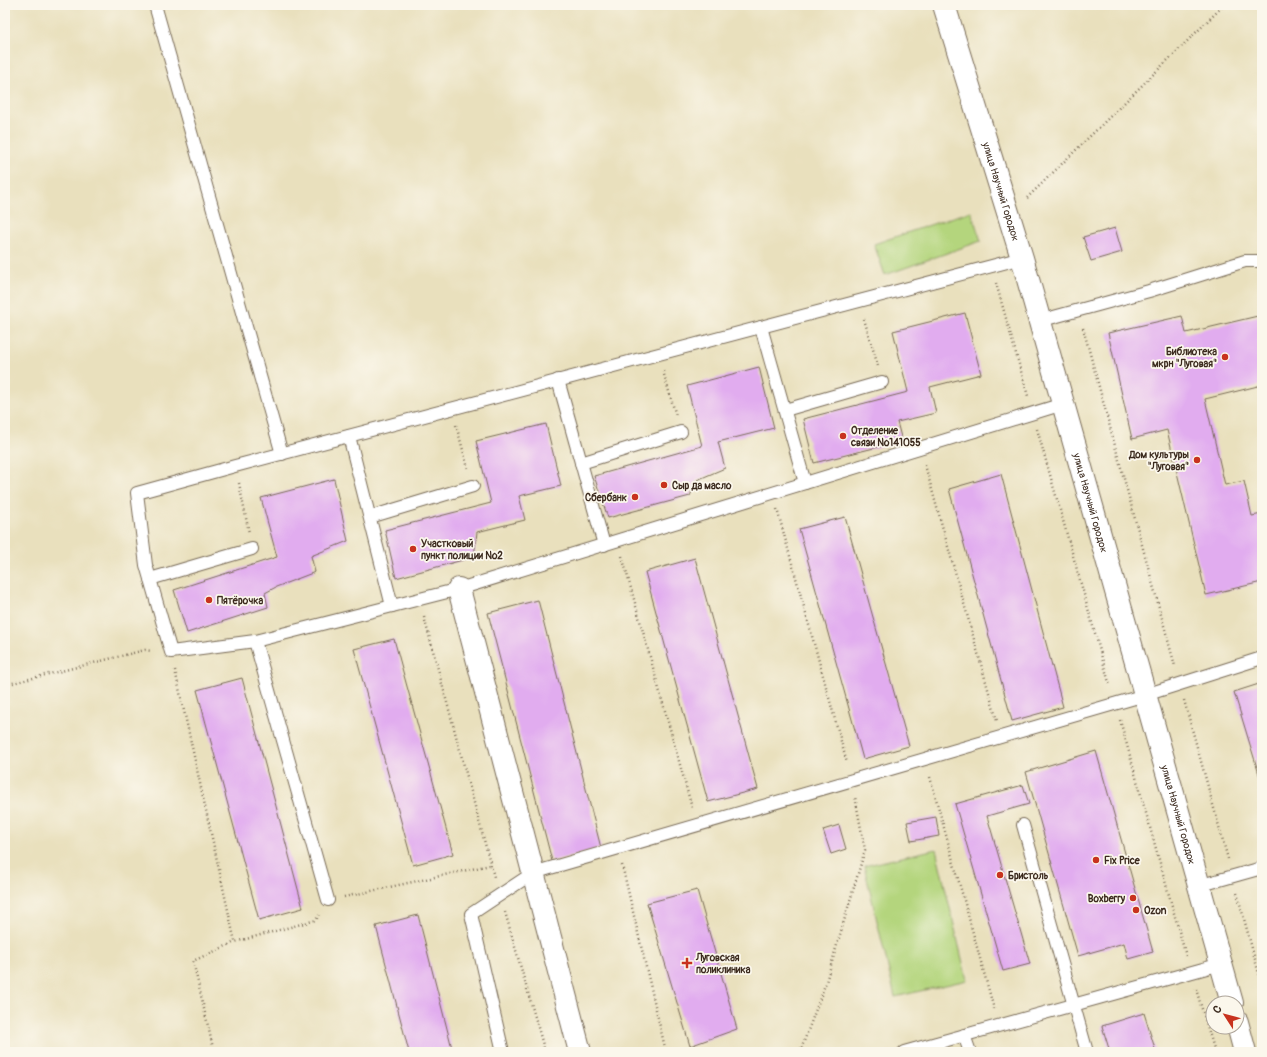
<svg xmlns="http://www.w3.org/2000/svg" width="1267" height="1057" font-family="Pangolin,sans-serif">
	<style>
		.green { fill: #b4d57d; stroke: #78804e }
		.building { fill: #e1acef }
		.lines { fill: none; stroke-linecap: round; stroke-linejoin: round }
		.lane-casing { stroke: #786a56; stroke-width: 14 }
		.street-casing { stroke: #786a56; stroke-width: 24 }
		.path { stroke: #786a56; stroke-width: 2.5; stroke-dasharray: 1 3; stroke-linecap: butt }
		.lane { stroke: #fff; stroke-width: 12 }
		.street { stroke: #fff; stroke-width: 22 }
		.poi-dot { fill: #c8321e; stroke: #fbf7ec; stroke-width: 1.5 }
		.labels { text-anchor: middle; stroke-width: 3.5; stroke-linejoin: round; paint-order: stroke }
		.street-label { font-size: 10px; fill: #3b2a1e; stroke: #fbf7ec }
		.poi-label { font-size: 10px; font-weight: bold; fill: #3b2a1e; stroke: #fbf7ec; text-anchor: start }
	</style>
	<rect width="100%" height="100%" fill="#fbf7ec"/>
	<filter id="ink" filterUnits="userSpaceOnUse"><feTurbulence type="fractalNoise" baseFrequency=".025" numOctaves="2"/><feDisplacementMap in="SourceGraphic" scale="8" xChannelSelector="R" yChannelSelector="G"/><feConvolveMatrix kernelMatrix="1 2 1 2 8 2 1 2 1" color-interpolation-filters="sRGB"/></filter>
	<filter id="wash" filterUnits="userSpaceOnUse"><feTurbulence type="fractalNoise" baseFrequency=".012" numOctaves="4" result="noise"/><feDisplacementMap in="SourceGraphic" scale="16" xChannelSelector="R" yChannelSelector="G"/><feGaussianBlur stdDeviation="0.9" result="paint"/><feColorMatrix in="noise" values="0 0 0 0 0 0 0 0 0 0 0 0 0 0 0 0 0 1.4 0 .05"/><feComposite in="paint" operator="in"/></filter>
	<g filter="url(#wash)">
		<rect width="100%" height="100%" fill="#e9e0bd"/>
		<g class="green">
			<polygon points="971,211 981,241 885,275 874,244"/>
			<polygon points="936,849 967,980 895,997 864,866"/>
		</g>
		<g id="blocks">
			<g class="building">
				<polygon points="1115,228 1122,252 1091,261 1083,237"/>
				<polygon points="965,313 981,374 930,387 936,413 897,422 902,441 814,463 803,419 908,392 893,331"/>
				<polygon points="1262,315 1262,385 1205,399 1225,485 1244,481 1252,516 1262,514 1262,582 1206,595 1167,430 1132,439 1108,333 1182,316 1186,333"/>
				<polygon points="759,367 774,428 718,442 725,468 697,480 690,496 608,518 594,476 702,446 687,386"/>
				<polygon points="546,424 561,486 519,496 525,520 477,532 474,557 396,578 385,530 491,503 476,441"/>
				<polygon points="1001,474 1063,707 1012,721 949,489"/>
				<polygon points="334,479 348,541 311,556 315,572 276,587 265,593 268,607 187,633 174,590 277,557 261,498"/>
				<polygon points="845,517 909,746 863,759 799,529"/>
				<polygon points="695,558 758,789 708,802 645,572"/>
				<polygon points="538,600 601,848 552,861 488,613"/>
				<polygon points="394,639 453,854 413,865 354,649"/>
				<polygon points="242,678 303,908 259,920 197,690"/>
				<polygon points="1262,683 1262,784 1234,692"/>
				<polygon points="1096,751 1153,952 1128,959 1124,943 1078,956 1026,772"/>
				<polygon points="1023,785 1029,804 987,816 1030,964 1003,971 955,804"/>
				<polygon points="936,817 939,836 911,841 907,822"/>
				<polygon points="839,825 846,849 831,854 823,830"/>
				<polygon points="697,890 737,1029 690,1046 647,903"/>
				<polygon points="418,915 453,1052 409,1052 376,926"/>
				<polygon points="1144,1013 1156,1052 1110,1052 1102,1026"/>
			</g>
		</g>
	</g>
	<g filter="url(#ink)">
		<use href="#blocks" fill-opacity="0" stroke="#786a56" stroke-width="1"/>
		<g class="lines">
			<g class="lane-casing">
				<g id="lane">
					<polyline points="155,5 282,454"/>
					<polyline points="1022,258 235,466 137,493 146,565 171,652 255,641 459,589 1063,404"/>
					<polyline points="1039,321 1149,291 1245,261 1262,261"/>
					<polyline points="761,327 805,483"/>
					<polyline points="558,380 604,545"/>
					<polyline points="785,410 882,382"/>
					<polyline points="349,436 392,606"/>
					<polyline points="581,463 681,432"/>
					<polyline points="370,517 473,486"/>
					<polyline points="150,579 252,549"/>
					<polyline points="255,641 328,900"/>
					<polyline points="1023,825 1087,1052"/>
					<polyline points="1198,886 1262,868"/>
					<polyline points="964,1035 970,1052"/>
					<polyline points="503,1052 471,914 533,873 1145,695 1262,658"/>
					<polyline points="904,1052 1221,964"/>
				</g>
			</g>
			<g class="street-casing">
				<g id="street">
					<path id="s1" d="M944,5L1022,258L1232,1003"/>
					<polyline points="459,589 580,1052"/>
					<polyline points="1237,1022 1245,1052"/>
				</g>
			</g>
			<g class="path">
				<polyline points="1027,198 1224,5"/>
				<polyline points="996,283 1028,396"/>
				<polyline points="864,319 878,366"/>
				<polyline points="1083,328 1175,666"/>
				<polyline points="663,371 676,416"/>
				<polyline points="456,425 468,468"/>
				<polyline points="1037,429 1110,686"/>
				<polyline points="925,465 997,721"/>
				<polyline points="239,483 249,533"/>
				<polyline points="777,509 847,763"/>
				<polyline points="622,556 692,808"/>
				<polyline points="424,617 494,877"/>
				<polyline points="175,670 235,942 316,920 319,915"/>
				<polyline points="5,685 145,650 152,651"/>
				<polyline points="1184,700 1228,859"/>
				<polyline points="1120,720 1186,956"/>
				<polyline points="930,777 994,1009"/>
				<polyline points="622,865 666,1052"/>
				<polyline points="1237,893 1262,985"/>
				<polyline points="344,897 490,865"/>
				<polyline points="505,912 545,1052"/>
				<polyline points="1196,989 1215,1052"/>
				<polyline points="214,1052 193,961 235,942"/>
				<polyline points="800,1052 826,982 865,850 855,797"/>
			</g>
			<use href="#lane" class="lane"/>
			<use href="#street" class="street"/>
		</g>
	</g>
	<g class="poi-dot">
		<circle cx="1225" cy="357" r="4"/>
		<circle cx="843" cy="436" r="4"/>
		<circle cx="1197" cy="460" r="4"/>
		<circle cx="664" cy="485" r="4"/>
		<circle cx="635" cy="497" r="4"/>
		<circle cx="413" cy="549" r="4"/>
		<circle cx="209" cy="600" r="4"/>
		<circle cx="1096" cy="860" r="4"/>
		<circle cx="1000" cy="875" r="4"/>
		<circle cx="1133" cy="898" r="4"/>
		<circle cx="1136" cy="910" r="4"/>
		<path d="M685 957h4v4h4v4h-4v4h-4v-4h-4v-4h4z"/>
	</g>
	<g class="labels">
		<g class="street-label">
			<text dy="4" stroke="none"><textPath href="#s1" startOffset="195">улица Научный Городок</textPath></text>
			<text dy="4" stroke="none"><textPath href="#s1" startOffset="519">улица Научный Городок</textPath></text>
			<text dy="4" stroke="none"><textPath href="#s1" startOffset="843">улица Научный Городок</textPath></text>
		</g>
		<g class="poi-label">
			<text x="1217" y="355" text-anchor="end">Библиотека<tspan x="1217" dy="12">мкрн "Луговая"</tspan></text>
			<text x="851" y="434">Отделение<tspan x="851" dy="12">связи №141055</tspan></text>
			<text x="1189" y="458" text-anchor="end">Дом культуры<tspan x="1189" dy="12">"Луговая"</tspan></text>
			<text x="672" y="489">Сыр да масло</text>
			<text x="627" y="501" text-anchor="end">Сбербанк</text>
			<text x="421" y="547">Участковый<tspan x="421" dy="12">пункт полиции №2</tspan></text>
			<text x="217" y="604">Пятёрочка</text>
			<text x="1104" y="864">Fix Price</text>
			<text x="1008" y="879">Бристоль</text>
			<text x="1125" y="902" text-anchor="end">Boxberry</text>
			<text x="1144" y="914">Ozon</text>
			<text x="696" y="961">Луговская<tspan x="696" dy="12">поликлиника</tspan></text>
		</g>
	</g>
	<rect width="1267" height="1057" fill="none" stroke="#fbf7ec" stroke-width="20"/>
	<g transform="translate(1225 1015) rotate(306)"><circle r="19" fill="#fbf7ec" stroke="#aea59a"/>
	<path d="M0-3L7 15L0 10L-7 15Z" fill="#c8321e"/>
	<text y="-6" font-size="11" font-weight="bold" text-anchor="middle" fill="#3b2a1e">С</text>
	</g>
</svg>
